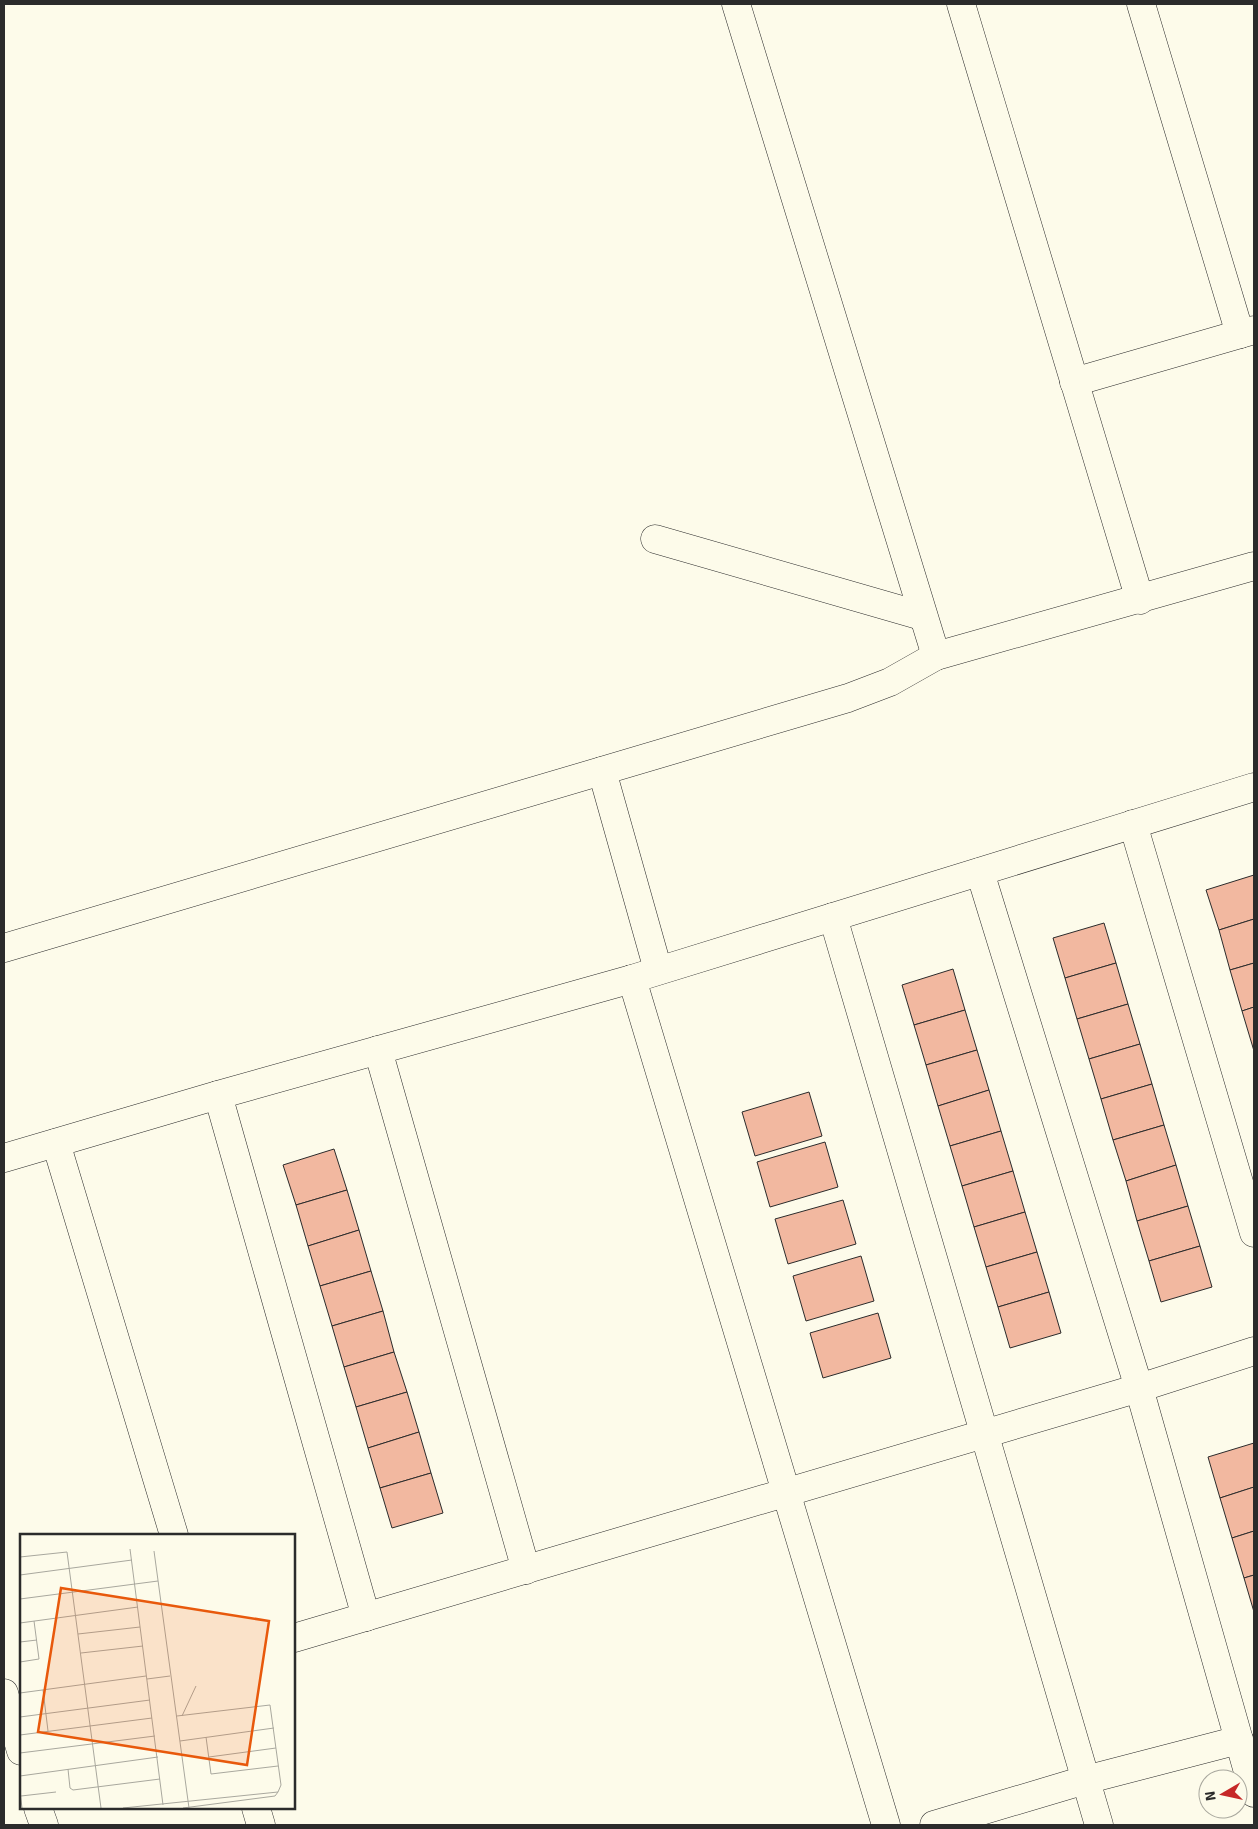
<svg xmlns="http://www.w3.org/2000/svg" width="1258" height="1829" font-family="Signika,sans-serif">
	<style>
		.building { fill: #f2b8a0; stroke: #2b2b2b }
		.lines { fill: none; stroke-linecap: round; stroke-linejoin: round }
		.minor-casing { stroke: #2b2b2b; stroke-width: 29 }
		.minor { stroke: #fdfbea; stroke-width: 28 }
		.inset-road { fill: none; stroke: #a9a89e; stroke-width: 1 }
		.view { fill: #e8590c; fill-opacity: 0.15; stroke: #e8590c; stroke-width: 2.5 }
		.inset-edge { fill: none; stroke: #2b2b2b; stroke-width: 2.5 }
	</style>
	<rect width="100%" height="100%" fill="#fdfbea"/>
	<g class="building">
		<polygon points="1254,875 1254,919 1219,930 1206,890"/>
		<polygon points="1254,919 1254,963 1230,970 1219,930"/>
		<polygon points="1104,923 1116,963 1065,978 1053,938"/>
		<polygon points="1116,963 1128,1004 1077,1019 1065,978"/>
		<polygon points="1254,963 1254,1007 1242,1011 1230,970"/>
		<polygon points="953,969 965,1010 914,1025 902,985"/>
		<polygon points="1128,1004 1140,1044 1089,1059 1077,1019"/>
		<polygon points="1254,1007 1254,1051 1242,1011"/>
		<polygon points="965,1010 977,1050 926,1065 914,1025"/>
		<polygon points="1140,1044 1152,1084 1101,1099 1089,1059"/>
		<polygon points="977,1050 989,1090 938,1106 926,1065"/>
		<polygon points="1152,1084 1164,1125 1113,1140 1101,1099"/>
		<polygon points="989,1090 1001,1131 950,1146 938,1106"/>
		<polygon points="809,1092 822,1136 755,1156 742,1112"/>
		<polygon points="1164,1125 1176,1165 1126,1181 1113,1140"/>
		<polygon points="1001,1131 1013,1171 962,1186 950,1146"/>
		<polygon points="825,1142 838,1187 770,1207 757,1162"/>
		<polygon points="334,1149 347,1190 296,1205 283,1165"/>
		<polygon points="1176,1165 1188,1206 1137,1221 1126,1181"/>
		<polygon points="1013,1171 1025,1212 974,1227 962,1186"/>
		<polygon points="347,1190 359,1230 308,1246 296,1205"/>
		<polygon points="843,1200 856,1244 788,1264 775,1219"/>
		<polygon points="1188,1206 1200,1246 1149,1261 1137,1221"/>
		<polygon points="1025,1212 1037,1252 986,1267 974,1227"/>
		<polygon points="359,1230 371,1271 320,1286 308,1246"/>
		<polygon points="1200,1246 1212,1287 1161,1302 1149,1261"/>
		<polygon points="1037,1252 1049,1292 998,1307 986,1267"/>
		<polygon points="861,1256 874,1301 806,1321 793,1276"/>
		<polygon points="371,1271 383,1311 332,1326 320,1286"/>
		<polygon points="1049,1292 1061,1333 1010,1348 998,1307"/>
		<polygon points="383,1311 394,1352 344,1367 332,1326"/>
		<polygon points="878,1313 891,1358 823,1378 810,1333"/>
		<polygon points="394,1352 407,1392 356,1407 344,1367"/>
		<polygon points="407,1392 419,1432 368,1448 356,1407"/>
		<polygon points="419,1432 431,1473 380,1488 368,1448"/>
		<polygon points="1254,1443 1254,1487 1220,1498 1208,1457"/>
		<polygon points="431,1473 443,1513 392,1528 380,1488"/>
		<polygon points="1254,1487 1254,1531 1232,1538 1220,1498"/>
		<polygon points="1254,1531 1254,1575 1244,1578 1232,1538"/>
		<polygon points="1254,1575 1254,1612 1244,1578"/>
	</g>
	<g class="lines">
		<g class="minor-casing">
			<g id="minor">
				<polyline points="736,4 936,656"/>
				<polyline points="961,4 1140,600"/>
				<polyline points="1141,4 1240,334"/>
				<polyline points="1074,382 1254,330"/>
				<polyline points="655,539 922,616"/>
				<polyline points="602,771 658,970"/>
				<polyline points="1133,824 1254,1233"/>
				<polyline points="980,872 1139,1388 1254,1793"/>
				<polyline points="833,917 1099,1825"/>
				<polyline points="4,948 848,698 890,682 936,656 1254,566"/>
				<polyline points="632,979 886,1825"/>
				<polyline points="378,1050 526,1570"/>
				<polyline points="218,1095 366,1617"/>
				<polyline points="56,1143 174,1535"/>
				<polyline points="4,1158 218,1095 632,979 1254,787"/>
				<polyline points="294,1638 1139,1388 1254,1351"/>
				<polyline points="4,1693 21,1751"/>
				<polyline points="38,1808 44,1825"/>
				<polyline points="256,1808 261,1825"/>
				<polyline points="934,1825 1085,1780 1239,1740"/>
			</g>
		</g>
		<use href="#minor" class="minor"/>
	</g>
	<g transform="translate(20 1534)">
		<rect width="275" height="275" fill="#fdfbea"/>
		<path class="inset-road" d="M110,15L143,271M134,17L169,274M0,23L47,18L81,274M0,41L112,26M0,65L138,47M0,89L118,73M58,100L120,93M0,108L17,106M61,119L123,112M0,128L19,125L14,87M127,145L150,142M23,156L28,197M0,159L126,142M157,182L250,171L261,251L258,258M162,182L176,152M0,183L130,166M0,201L132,184M186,203L191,240L258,232M160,207L254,194M0,219L135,202M189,223L256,214M48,235L50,254L53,256L140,245M0,242L138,223M0,258L2,274M1,262L36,258M103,274L258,258L255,262L163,274"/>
		<path class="view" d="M41,54L249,87L227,231L18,198Z"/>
		<rect width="275" height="275" class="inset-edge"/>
	</g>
	<rect width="1258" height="1829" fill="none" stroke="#2b2b2b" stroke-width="10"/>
	<g transform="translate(1223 1794) rotate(261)"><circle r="24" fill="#fdfbea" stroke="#a9a89e"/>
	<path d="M0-4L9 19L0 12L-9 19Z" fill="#c62828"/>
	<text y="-8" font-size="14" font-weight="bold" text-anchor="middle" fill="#2b2b2b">N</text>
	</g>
</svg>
